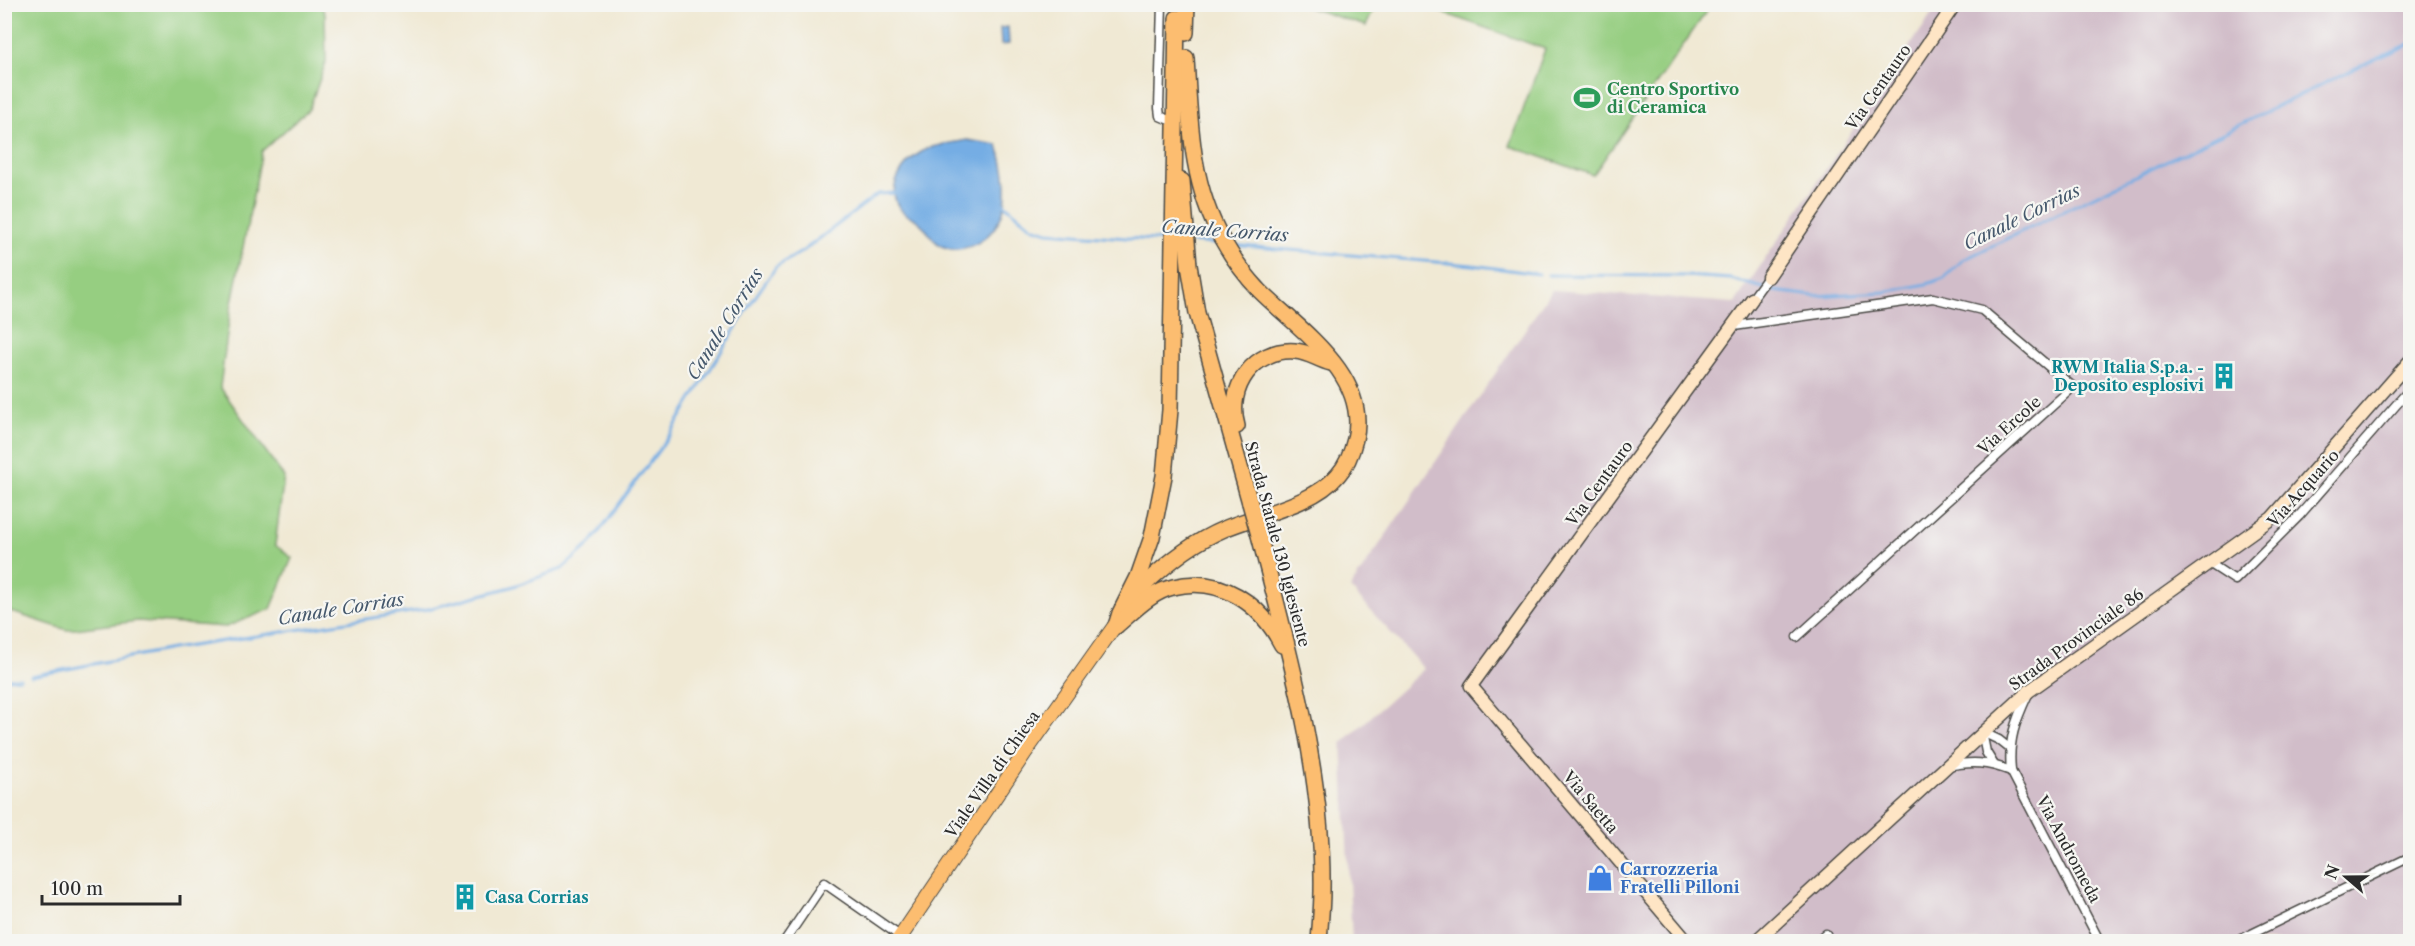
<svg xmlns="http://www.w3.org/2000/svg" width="2415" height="946" font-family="'Libre Caslon Text',serif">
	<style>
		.industrial { fill: #d1bdc9 }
		.green { fill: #96ce81; stroke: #607c56; stroke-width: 1.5 }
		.water { fill: #75ade4; stroke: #506c88; stroke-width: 1.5 }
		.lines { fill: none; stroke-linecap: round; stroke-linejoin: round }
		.stream { stroke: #75ade4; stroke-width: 3 }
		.street-casing { stroke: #494844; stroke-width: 11 }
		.secondary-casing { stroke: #494844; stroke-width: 15 }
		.primary-casing { stroke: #494844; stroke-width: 16 }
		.highway-casing { stroke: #494844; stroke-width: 18 }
		.street { stroke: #fff; stroke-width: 8 }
		.secondary { stroke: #fee5c5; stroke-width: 12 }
		.primary { stroke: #fcbd6f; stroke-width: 14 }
		.highway { stroke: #fcbd6f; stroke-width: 15 }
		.highway-bridge-casing { stroke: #494844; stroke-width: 18; stroke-linecap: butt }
		.highway-bridge { stroke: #fcbd6f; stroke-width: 15 }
		.labels { text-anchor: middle; stroke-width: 4.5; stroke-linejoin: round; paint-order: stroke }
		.street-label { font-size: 16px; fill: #2b2b2b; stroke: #f6f6f2 }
		.leisure-label { font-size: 16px; font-weight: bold; fill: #27864d; stroke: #f6f6f2; text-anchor: start }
		.culture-label { font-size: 16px; font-weight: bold; fill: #0d838f; stroke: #f6f6f2; text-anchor: end }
		.shop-label { font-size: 16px; font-weight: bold; fill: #366cbe; stroke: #f6f6f2; text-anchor: start }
		.water-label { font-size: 18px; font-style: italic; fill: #45586c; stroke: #f6f6f2 }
	</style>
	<rect width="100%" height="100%" fill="#f6f6f2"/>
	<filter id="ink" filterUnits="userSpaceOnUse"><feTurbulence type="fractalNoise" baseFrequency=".0167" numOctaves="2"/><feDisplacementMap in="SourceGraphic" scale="12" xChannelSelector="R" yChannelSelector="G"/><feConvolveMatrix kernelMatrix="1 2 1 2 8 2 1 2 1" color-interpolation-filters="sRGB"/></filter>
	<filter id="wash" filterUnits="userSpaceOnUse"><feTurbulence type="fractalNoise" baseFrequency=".008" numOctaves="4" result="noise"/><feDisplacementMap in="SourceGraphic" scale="24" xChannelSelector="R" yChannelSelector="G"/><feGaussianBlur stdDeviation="1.35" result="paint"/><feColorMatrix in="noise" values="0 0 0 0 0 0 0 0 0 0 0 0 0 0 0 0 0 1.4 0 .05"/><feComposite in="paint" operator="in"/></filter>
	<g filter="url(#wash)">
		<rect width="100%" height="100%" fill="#f0e9d4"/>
		<polygon class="industrial" points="1938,5 2410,5 2410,941 1352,941 1342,743 1424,669 1350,588 1552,290 1735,303"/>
		<g class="green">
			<polygon points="5,4 320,4 325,14 326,62 309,109 262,151 230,313 220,387 284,477 275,545 292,558 271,609 226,627 138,621 67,630 5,610"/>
			<polygon points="1301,5 1376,5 1366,26"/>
			<polygon points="1421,5 1711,5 1593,175 1510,146 1545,49"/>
		</g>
		<g class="water">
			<polygon points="1008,27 1009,44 1001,45 1000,28"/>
			<path d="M967,140L998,145C1008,177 1014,213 985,238C976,245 964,250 951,249C934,246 931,234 921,224C916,218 907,216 902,211C883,190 903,162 923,151C935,144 954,143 967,140Z"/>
		</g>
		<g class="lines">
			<g class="stream">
				<polyline points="1003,203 1032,227 1048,232 1167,241"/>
				<polyline points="1191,242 1218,244"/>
				<polyline points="1230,245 1473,265 1539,274"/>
				<polyline points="1548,275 1686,276 1731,279 1774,291 1814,296 1884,292 1927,284 1944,278 1963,260 2366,63 2410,44"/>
				<polyline points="31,676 172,649 424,610 511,587 562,569 590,544 669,436 753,300 776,267 803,251 878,194 897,193"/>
				<polyline points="4,679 20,678"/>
			</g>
		</g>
	</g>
	<g filter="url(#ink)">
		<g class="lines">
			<g class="street-casing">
				<g id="street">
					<polyline points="1162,4 1159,108 1160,116 1174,122"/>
					<polyline points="1752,299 1768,277"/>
					<polyline points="1734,326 1933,298 1982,310 2073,387 1797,637"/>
					<polyline points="2209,563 2235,580 2299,516 2410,389"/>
					<path d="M2028,694C2015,722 2008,740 2011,771L2100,942"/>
					<polyline points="1982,732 1986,752 1994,765"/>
					<polyline points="1982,732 1999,740 2009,748"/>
					<path d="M1947,766C1973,761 1987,762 2011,771"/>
					<polyline points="784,942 824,883 900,936"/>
					<polyline points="1817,942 1826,934"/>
					<polyline points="2235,942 2410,857"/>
				</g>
			</g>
			<g class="secondary-casing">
				<g id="secondary">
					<polyline points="1768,277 1955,4"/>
					<polyline points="1692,942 1685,939 1471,686 1752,299"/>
					<polyline points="1755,942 2029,691 2272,518 2410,361"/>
				</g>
			</g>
			<g class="primary-casing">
				<polyline id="primary" points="897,942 1024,754 1143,586"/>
			</g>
			<g class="highway-casing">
				<g id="highway">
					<polyline points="1186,33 1187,4"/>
					<polyline points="1182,181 1189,265 1197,313 1250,503"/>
					<path d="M1237,426C1226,388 1254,348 1295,351C1309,352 1318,360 1331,363"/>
					<path d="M1259,535C1288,648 1324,773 1322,891C1322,908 1320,925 1319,942"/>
					<path d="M1143,586C1167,563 1193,542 1224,529C1259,514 1313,505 1338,475C1347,465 1352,452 1355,439C1370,375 1298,329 1259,290C1245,275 1232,257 1222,239C1190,183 1190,120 1186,58"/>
					<polyline points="1116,626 1120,613 1138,577 1152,537 1164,476 1170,410 1177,18"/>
					<path d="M1116,626C1133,612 1151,592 1173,587C1221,575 1261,604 1282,645"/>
				</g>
			</g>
			<use href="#street" class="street"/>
			<use href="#secondary" class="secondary"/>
			<use href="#primary" class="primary"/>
			<use href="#highway" class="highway"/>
			<g class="highway-bridge-casing">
				<polyline id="highway-bridge" points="1250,503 1259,535"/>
			</g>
			<use href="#highway-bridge" class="highway-bridge"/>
		</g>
	</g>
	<defs>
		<g id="stadium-bare" transform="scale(2.07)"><path d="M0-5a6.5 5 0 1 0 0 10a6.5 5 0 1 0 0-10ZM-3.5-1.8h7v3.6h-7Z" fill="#2e9e5b" stroke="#f6f6f2" stroke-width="2.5" paint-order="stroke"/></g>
		<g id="building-bare" transform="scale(2.07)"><path d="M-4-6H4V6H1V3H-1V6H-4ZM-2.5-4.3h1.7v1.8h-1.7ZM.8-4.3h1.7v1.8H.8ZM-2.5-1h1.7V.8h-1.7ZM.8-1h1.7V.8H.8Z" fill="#0f9aa8" stroke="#f6f6f2" stroke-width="2.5" paint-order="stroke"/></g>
		<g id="shop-bare" transform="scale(2.07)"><path d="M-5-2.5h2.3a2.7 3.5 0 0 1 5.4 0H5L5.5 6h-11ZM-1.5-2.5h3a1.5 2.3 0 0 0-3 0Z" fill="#3f7fe0" stroke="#f6f6f2" stroke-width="2.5" paint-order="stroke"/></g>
	</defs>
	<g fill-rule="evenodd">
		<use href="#stadium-bare" x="1587" y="98"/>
		<use href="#building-bare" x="2224" y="376"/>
		<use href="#shop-bare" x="1600" y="878"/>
		<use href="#building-bare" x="465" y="897"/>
	</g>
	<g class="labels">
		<g class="street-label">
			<text transform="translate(1878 87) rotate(-55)" y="6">Via Centauro</text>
			<text transform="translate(2009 425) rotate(-42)" y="6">Via Ercole</text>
			<text transform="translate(1599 483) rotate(-54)" y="6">Via Centauro</text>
			<text transform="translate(2303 488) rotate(-48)" y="6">Via Acquario</text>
			<text transform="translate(1278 544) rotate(75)" y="6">Strada Statale 130 Iglesiente</text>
			<text transform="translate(2076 639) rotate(-36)" y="6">Strada Provinciale 86</text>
			<text transform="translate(992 774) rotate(-55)" y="6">Viale Villa di Chiesa</text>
			<text transform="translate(1591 802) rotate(50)" y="6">Via Saetta</text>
			<text transform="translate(2069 849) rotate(62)" y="6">Via Andromeda</text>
		</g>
		<g class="leisure-label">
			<text x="1607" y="95">Centro Sportivo<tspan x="1607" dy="18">di Ceramica</tspan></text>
		</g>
		<g class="culture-label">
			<text x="2204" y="373">RWM Italia S.p.a. -<tspan x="2204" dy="18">Deposito esplosivi</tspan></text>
			<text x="485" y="903" text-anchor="start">Casa Corrias</text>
		</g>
		<g class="shop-label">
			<text x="1620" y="875">Carrozzeria<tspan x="1620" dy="18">Fratelli Pilloni</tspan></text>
		</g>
		<g class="water-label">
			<text transform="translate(2022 217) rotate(-26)" y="6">Canale Corrias</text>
			<text transform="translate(1225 231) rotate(4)" y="6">Canale Corrias</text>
			<text transform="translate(725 324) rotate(-58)" y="6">Canale Corrias</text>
			<text transform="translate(341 609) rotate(-9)" y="6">Canale Corrias</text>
		</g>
	</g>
	<rect width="2415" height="946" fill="none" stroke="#f6f6f2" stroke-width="24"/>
	<g transform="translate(2346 877) rotate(290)" stroke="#f6f6f2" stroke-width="4.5" paint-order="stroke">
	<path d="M0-4.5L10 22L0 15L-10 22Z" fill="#2b2b2b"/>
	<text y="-9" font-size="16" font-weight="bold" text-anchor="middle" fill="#2b2b2b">N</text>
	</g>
	<path d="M42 895v9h138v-9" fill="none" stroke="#2b2b2b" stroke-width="3"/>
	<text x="51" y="895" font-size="18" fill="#2b2b2b" stroke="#f6f6f2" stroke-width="4.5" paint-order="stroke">100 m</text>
</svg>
